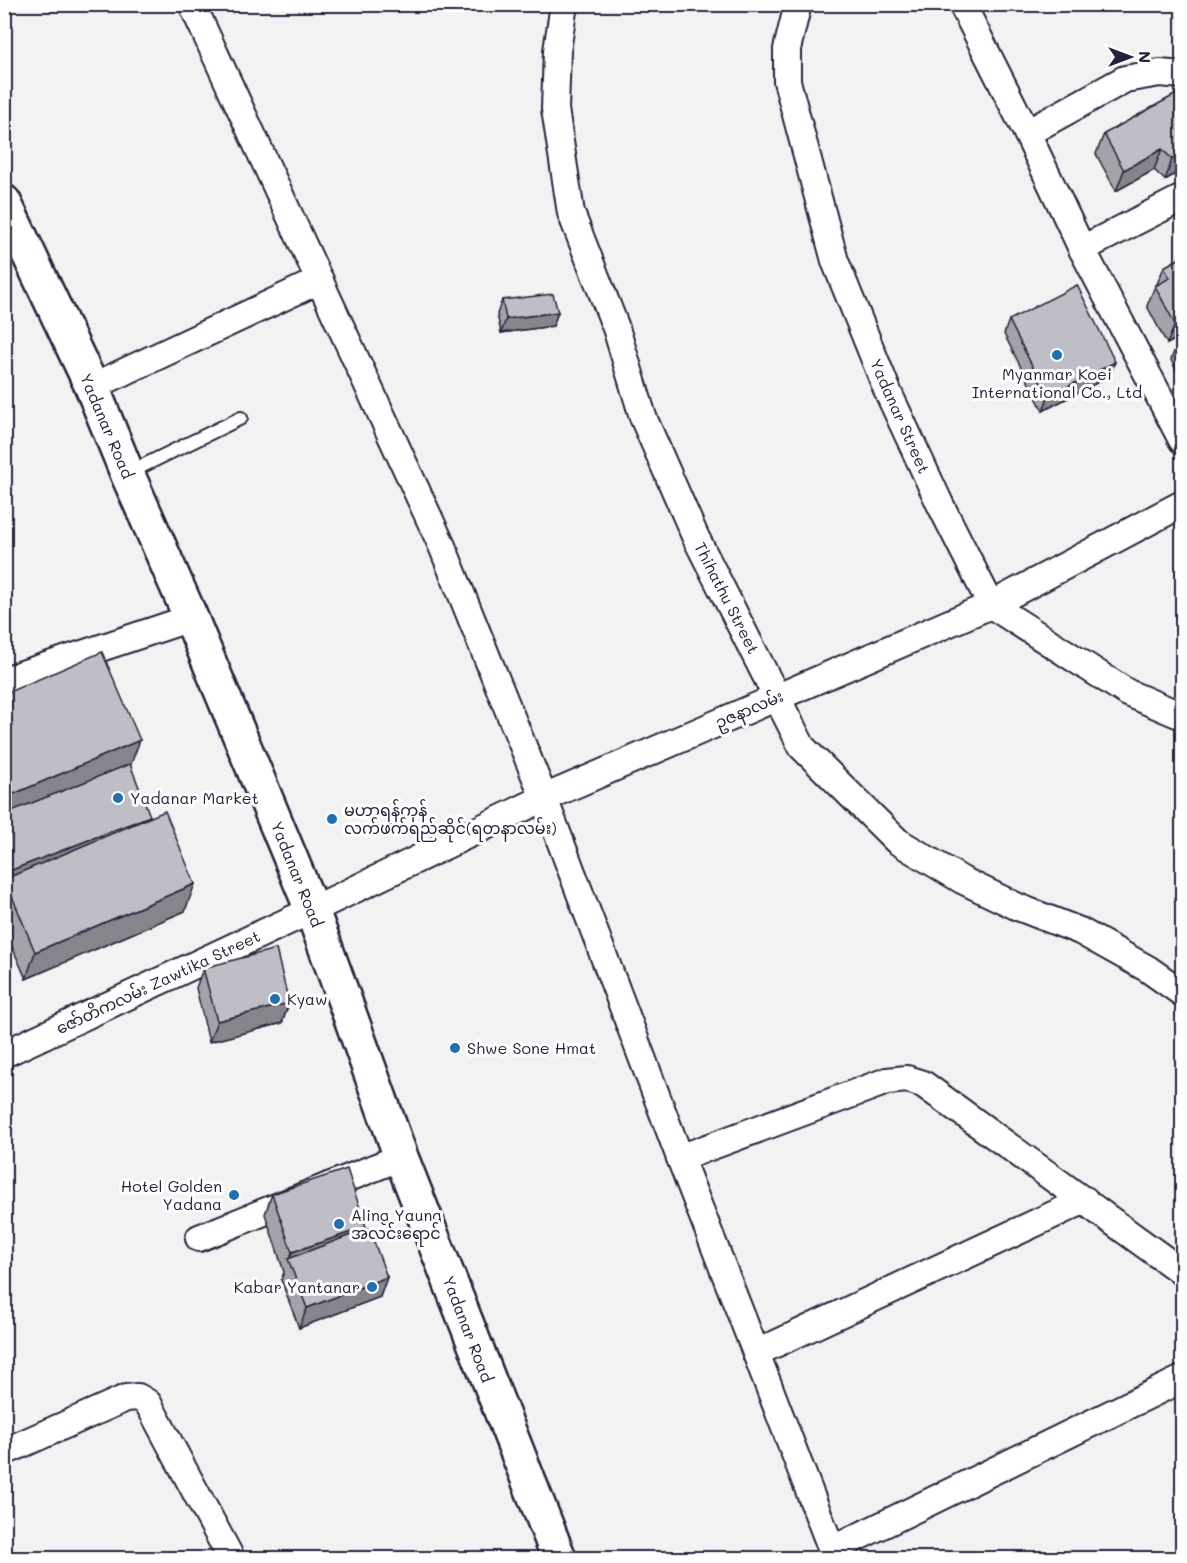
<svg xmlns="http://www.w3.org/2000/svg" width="1187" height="1563" font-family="Mali,'Noto Sans Myanmar',sans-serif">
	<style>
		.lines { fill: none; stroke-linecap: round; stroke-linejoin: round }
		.service-casing { stroke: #22223b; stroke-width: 16 }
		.minor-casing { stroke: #22223b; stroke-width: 30 }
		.secondary-casing { stroke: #22223b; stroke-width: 38 }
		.service { stroke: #fff; stroke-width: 12 }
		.minor { stroke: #fff; stroke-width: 26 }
		.secondary { stroke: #fff; stroke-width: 33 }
		.wall { fill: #a3a3aa; stroke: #22223b; stroke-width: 1.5 }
		.shaded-wall { fill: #85858b; stroke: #22223b; stroke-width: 1.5 }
		.building { fill: #bebec6; stroke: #22223b; stroke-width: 1.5 }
		.poi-dot { fill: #1f6fb2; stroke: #fff; stroke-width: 2 }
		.labels { text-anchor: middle; stroke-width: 6; stroke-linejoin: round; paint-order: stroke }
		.poi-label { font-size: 16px; fill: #22223b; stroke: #fff; text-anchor: start }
		.street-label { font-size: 16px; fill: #22223b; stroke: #fff }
	</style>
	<rect width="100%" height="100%" fill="#f2f2f3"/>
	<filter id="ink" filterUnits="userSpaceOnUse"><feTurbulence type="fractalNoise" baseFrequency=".0167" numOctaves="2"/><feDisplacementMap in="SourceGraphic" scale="12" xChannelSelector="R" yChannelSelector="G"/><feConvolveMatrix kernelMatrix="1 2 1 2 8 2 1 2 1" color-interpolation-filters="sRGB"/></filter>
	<g filter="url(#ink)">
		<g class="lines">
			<g class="service-casing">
				<polyline id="service" points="128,473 241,418"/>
			</g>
			<g class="minor-casing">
				<g id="minor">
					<polyline points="192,4 442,546 544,798 680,1158 756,1353 835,1558"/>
					<polyline points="564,4 557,51 555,109 571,213 616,328 643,417 695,536 802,747 897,841 962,880 1018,907 1080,931 1148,969 1182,993"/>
					<polyline points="798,4 787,49 787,81 835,261 888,392 940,504 991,605 1128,693 1182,716"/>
					<polyline points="962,4 1027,133 1082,249 1182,440"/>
					<polyline points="1027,133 1125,79 1160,73 1182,75"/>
					<polyline points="1082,249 1182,198"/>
					<polyline points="92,387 320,280"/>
					<polyline points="4,680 191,618"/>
					<polyline points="4,1054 312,910 544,798 991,605 1182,504"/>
					<polyline points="680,1158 887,1081 907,1079 923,1084 1182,1272"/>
					<polyline points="199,1238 401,1157"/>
					<polyline points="756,1353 1085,1200"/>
					<polyline points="4,1452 126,1398 138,1397 148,1403 231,1558"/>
					<polyline points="831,1550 1182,1379"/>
				</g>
			</g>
			<g class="secondary-casing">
				<polyline id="secondary" points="4,202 92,387 127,473 191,618 312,910 401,1157 559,1558"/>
			</g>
			<use href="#service" class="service"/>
			<use href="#minor" class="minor"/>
			<use href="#secondary" class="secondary"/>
		</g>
		<g class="wall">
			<polygon points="1180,92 1182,170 1165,180 1154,170 1116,191 1096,154 1104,134"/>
			<polygon points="1182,257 1182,336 1167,344 1147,306 1155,286 1157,284 1164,267"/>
			<polygon points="502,300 558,312 553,326 501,333 497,314"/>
			<polygon points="1009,320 1110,376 1043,411 1004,334"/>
			<polygon points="1182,337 1182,382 1171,360 1178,340"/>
			<polygon points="4,694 130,765 185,911 26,979 4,928"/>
			<polygon points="203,968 289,1003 282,1023 209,1042 196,988"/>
			<polygon points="272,1194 366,1227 365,1229 387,1277 380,1297 299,1328 281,1280 284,1272 265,1214"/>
		</g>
		<g class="shaded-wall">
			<polygon points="1162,149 1154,170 1116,191 1124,170"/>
			<polygon points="1182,154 1182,170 1165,180 1172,159"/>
			<polygon points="558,312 553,326 501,333 506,319"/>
			<polygon points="1182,320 1182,336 1167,344 1175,324"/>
			<polygon points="1115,362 1110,376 1043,411 1048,397"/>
			<polygon points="140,740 130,767 4,820 4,798"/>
			<polygon points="150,816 143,837 5,879 4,880 4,873"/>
			<polygon points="195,884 185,911 26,979 35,952"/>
			<polygon points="289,1003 282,1023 209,1042 217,1021"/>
			<polygon points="366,1227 359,1248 289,1260 292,1252"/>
			<polygon points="387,1277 380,1297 299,1328 307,1308"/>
		</g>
		<g class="building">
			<polygon points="1180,92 1182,95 1182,154 1172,159 1162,149 1124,170 1104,134"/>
			<polygon points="1182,257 1182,320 1175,324 1155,286 1170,278 1164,267"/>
			<polygon points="1077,285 1115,362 1048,397 1009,320"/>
			<polygon points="553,294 558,312 506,319 502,300"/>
			<polygon points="1182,337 1182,348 1178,340"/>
			<polygon points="102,652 140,740 4,798 4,694"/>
			<polygon points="130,764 150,816 4,873 4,814"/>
			<polygon points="165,811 195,884 35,952 5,879"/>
			<polygon points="276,949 289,1003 217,1021 203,968"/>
			<polygon points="347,1169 366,1227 292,1252 272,1194"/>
			<polygon points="369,1228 387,1277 307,1308 288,1259"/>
		</g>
	</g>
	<g class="poi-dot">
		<circle cx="1057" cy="355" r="6"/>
		<circle cx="118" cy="798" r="6"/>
		<circle cx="332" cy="819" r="6"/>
		<circle cx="275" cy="999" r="6"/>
		<circle cx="455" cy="1048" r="6"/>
		<circle cx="234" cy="1195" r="6"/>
		<circle cx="339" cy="1224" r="6"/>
		<circle cx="372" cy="1287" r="6"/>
	</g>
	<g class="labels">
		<g class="poi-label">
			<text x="1057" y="380" text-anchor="middle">Myanmar Koei<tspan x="1057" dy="18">International Co., Ltd</tspan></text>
			<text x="130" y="804">Yadanar Market</text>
			<text x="344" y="816">မဟာရန်ကုန်<tspan x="344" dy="18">လက်ဖက်ရည်ဆိုင်(ရတနာလမ်း)</tspan></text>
			<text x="287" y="1005">Kyaw</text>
			<text x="467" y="1054">Shwe Sone Hmat</text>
			<text x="222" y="1192" text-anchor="end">Hotel Golden<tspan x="222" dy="18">Yadana</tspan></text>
			<text x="351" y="1221">Aling Yaung<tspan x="351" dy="18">အလင်းရောင်</tspan></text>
			<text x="360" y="1293" text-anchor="end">Kabar Yantanar</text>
		</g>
		<g class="street-label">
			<text transform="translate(900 416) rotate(66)" y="6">Yadanar Street</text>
			<text transform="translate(107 426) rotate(67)" y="6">Yadanar Road</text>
			<text transform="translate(727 598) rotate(63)" y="6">Thihathu Street</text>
			<text transform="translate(749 709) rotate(-23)" y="6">ဥဇနာလမ်း</text>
			<text transform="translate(297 874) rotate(68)" y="6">Yadanar Road</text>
			<text transform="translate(158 982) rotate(-25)" y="6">ဇော်တိကလမ်း Zawtika Street</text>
			<text transform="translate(468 1329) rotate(69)" y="6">Yadanar Road</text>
		</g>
	</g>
	<rect width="1187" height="1563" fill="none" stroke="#fff" stroke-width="24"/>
	<rect x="12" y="12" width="1163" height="1539" fill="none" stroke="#22223b" stroke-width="2" filter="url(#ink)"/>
	<g transform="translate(1130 57) rotate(90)" stroke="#ffffff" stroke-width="4.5" paint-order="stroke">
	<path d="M0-4.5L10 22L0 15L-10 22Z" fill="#22223b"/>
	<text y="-9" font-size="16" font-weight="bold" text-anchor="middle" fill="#22223b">N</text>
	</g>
</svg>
